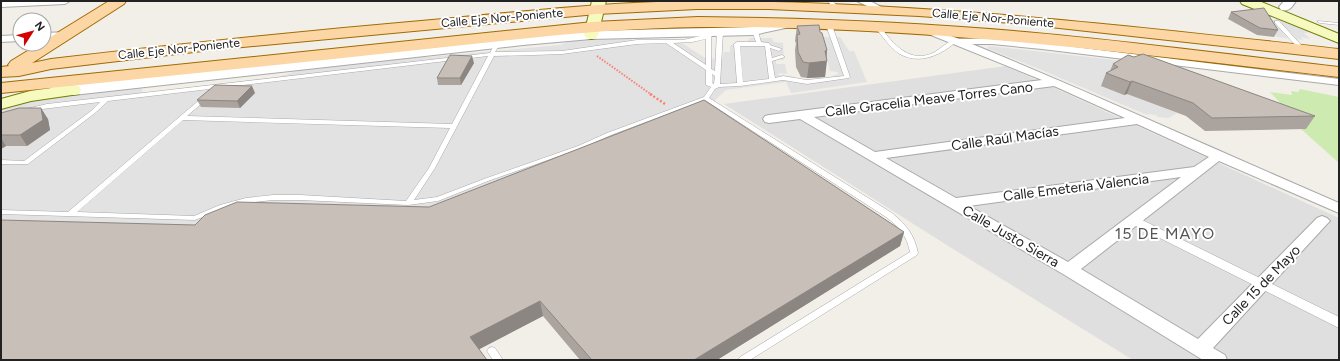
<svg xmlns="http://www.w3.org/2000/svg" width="1340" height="361" font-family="Figtree,sans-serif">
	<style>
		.residential { fill: #e0dfdf }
		.grass { fill: #cdebb0 }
		.parking { fill: #e2e2e2 }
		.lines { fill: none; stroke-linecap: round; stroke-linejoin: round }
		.service-casing { stroke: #a9a9a9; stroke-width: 1 }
		.pedestrian-casing { stroke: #a9a9a9; stroke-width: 1 }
		.minor-casing { stroke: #a9a9a9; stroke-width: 2 }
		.tertiary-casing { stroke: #a9a9a9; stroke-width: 2 }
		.secondary-casing { stroke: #707d05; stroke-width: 2 }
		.primary-casing { stroke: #a06b00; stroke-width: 2 }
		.path-far1 { stroke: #fa8072; stroke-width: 2; stroke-dasharray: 1.5 1.5; stroke-linecap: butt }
		.path { stroke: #fa8072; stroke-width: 2.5; stroke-dasharray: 2 2; stroke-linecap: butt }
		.service { fill: #fff; fill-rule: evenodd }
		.pedestrian { fill: #fff; fill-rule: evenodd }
		.minor { fill: #fff; fill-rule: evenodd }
		.tertiary { fill: #fff; fill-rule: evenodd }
		.secondary { fill: #f7fabf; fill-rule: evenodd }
		.primary { fill: #fcd6a4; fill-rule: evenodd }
		.wall { fill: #aba49e }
		.shaded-wall { fill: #8b8681 }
		.building { fill: #c7bfb8; stroke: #8b8681 }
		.labels { text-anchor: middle; stroke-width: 4; stroke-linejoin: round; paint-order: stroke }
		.far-street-label { font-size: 12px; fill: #222; stroke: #fff }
		.street-label { font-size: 14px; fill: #222; stroke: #fff }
		.quarter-label { font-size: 16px; letter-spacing: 1px; fill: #555; stroke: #fff }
	</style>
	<rect width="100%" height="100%" fill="#f2efe9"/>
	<polygon class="residential" points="1006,66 1339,218 1339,360 1133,360 945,244 724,104"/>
	<polygon class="grass" points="1300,89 1339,97 1339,163 1301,129 1307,129 1303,127 1270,92 1292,95 1291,91 1298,92"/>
	<g class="parking">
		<polygon points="1280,19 1312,32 1304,33 1310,39 1301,37 1303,40 1277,37 1265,21"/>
		<polygon points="822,37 840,37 849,51 854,51 867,82 791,93 786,82 726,90 709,106 436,215 208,228 1,225 1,149 6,146 27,146 50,130 48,119 1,126 1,108 37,99 142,87 142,93 274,78 307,68 419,55 429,57 561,45 568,41 623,38 640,41 676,39 705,58 722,59 724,52 730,52 730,46 737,41 747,42 750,38 772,38 774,42 783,43 784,60 776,60 776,64 785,64 787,74 779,73 778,75 791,76 800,80 824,79 838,74 838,72 830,71"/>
		<polygon points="989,46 1124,61 1124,95 1127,94 1177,113 1169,118 1158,117 1156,115 1148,114 1147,115 1037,68 989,49 987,48"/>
	</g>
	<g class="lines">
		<g class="service-casing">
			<g id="service">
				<polygon points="827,1 832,1 840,8 836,9"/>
				<polygon points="1275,21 1279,21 1304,48 1304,50 1300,50 1275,23"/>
				<polygon points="1318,21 1339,23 1339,25 1320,23 1318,22"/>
				<path d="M829,23L832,25L850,77L849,78L807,84L783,80L740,86L719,87L715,89L709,98L892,213C907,226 914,234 918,253L917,255L750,360H738L740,357L910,252C906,234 900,228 886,217L705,100L611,135L582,148L488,181L438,201L408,205L300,200H273L246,203L222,209L195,220L1,214V210L68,212L204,96H208V98L187,116L452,124L488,56L108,101L95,113L28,164H1V160L24,161L91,111L100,102L26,111L25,110L26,109L47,104L490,53L495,43L497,42L500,44L495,52L562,51L637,40H683L705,35V32L708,30L711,32L712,36L711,37V69L715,71L717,32L720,30L723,32L720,84L737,83L734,44L737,42H756L752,31L755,29L758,31L761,42L769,43L770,45L782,49L779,51L770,48L772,58L782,55L785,57L772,61L775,78L783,76L807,80L844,76L826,25ZM706,39V65L673,43L692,42ZM666,43L706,70V85L711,87L704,97L607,133L578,146L484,179L437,197L414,200L435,168L494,56L534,55L562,54L637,44ZM740,46H765L769,79L743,82ZM712,74L715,76L714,84L712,83ZM183,120L450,128L429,168L406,201L300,195H273L246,198L220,205L194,216L77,212Z"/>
				<path d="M878,25L880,26C893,44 910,65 935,52C941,48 947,43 953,39H957L958,40C942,55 919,66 898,53C889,46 882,36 875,27Z"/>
				<polygon points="492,347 495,348 503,360 493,360 487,351 489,348"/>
			</g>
		</g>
		<g class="pedestrian-casing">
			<polygon id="pedestrian" points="1134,216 1339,317 1339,328 1130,223 1128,220 1130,217"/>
		</g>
		<g class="minor-casing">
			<g id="minor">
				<polygon points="1,1 70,1 65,4 1,7"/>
				<polygon points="857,1 870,1 885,9 880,12 877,11"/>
				<path d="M925,26L959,39L992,38L1042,43L1339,79V85L1042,49L992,44H972C1095,94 1216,150 1339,203V213L1219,161L1081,269L1198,339L1317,218L1322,216L1327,218L1330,221L1327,224L1213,348L1225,355L1227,360H1203L1063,274L800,119L769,123L765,122L763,119L765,116L769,115L1042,80L921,31L920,29L921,27ZM1054,86L1125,118L875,152L814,117ZM1137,124L1209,157L1194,167L956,198L886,158ZM1181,177L1068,262L969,206Z"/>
				<polygon points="66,32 70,33 71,35 70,37 44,39 44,33"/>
				<polygon points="20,35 20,41 1,42 1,36"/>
			</g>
		</g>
		<g class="tertiary-casing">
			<g id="tertiary">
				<path d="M1284,1H1296C1292,7 1289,12 1281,10L1279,7Z"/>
				<polygon points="790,19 795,20 796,23 795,26 753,35 591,39 523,45 73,95 52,93 49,90 52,87 73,85 523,37 591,31 753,27"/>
			</g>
		</g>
		<g class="secondary-casing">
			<g id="secondary">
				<polygon points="592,1 606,1 598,35 596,38 591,39 586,38 584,35"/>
				<polygon points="1240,1 1259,1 1339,34 1339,43 1242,4"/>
				<polygon points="73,85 79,86 81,90 79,94 31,101 1,109 1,99 30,91"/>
			</g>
		</g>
		<g class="primary-casing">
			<g id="primary">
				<path d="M109,1H126L124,4L32,63L51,59C178,44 305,31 432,20C516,12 600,3 685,1C904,0 1122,25 1339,49V59L1023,24L919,16L769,9H697L597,14L211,50L51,69L19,76L1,77V67L9,66L8,65L11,61L39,44H44V41Z"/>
				<path d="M698,17C804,18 909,22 1014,31C1123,40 1231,55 1339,67V77C1127,53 914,25 700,27C605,28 511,40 417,50C279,65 140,79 1,93V83L593,22Z"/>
			</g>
		</g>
		<polyline class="path-far1" points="597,56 652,95"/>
		<polyline class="path" points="650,94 665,104"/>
		<use href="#service" class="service"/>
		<use href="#pedestrian" class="pedestrian"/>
		<use href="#minor" class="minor"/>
		<use href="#tertiary" class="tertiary"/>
		<use href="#secondary" class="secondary"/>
		<use href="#primary" class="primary"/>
	</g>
	<g class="wall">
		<polygon points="1231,12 1278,30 1274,37 1257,35 1228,19"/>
		<polygon points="797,26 820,32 827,50 825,77 807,78 801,77 796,67 795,50 796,43 795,41"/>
		<polygon points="474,63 461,85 438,85 437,78"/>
		<polygon points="1113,64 1315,116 1306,129 1205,131 1186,116 1127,94 1124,95 1101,86 1106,73 1110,71"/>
		<polygon points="255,93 240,108 201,107 197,100"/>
		<polygon points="1,113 48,119 50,130 27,146 6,146 1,149"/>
		<polygon points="195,225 904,232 900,246 717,360 580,360 543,316 479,349"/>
	</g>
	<g class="shaded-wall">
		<polygon points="827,50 826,61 827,61 825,77 807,78 809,63 825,51"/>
		<polygon points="472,56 474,63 461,85 460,78"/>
		<polygon points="1132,81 1127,94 1124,95 1130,82"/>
		<polygon points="252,86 255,93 240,108 237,101"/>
		<polygon points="41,108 48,119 50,130 27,146 20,135"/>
		<polygon points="1,138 6,146 1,149"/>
		<polygon points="904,232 900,246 717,360 694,360"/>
		<polygon points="540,301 543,316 474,352 470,337"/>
	</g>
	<g class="building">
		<polygon points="1264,8 1278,30 1260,28 1231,12"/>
		<polygon points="819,25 820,32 822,33 827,50 825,51 827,61 809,63 803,62 798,52 797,35 800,34 797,26"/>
		<polygon points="1143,54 1315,116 1212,118 1193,103 1132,81 1130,82 1106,73 1118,67 1113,64 1128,55 1134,57"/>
		<polygon points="450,55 472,56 460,78 437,78"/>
		<polygon points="215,85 252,86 237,101 197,100"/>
		<polygon points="704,100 904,232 694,360 592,360 540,301 470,337 487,360 1,360 1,220 195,225 205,215 237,202 429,207"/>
		<polygon points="19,108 41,108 43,120 20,135 1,135 1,113"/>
	</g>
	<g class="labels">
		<g class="far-street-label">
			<text transform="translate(502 18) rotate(-5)" y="4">Calle Eje Nor-Poniente</text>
			<text transform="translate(993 18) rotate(5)" y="4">Calle Eje Nor-Poniente</text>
			<text transform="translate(179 49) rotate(-6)" y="4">Calle Eje Nor-Poniente</text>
		</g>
		<g class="street-label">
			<text transform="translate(929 99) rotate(-7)" y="5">Calle Gracelia Meave Torres Cano</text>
			<text transform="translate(1005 138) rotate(-8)" y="5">Calle Raúl Macías</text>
			<text transform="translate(1076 187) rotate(-7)" y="5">Calle Emeteria Valencia</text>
			<text transform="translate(1011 236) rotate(30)" y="5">Calle Justo Sierra</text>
			<text transform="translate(1261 285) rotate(-46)" y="5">Calle 15 de Mayo</text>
		</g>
		<g class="quarter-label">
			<text x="1165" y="239">15 DE MAYO</text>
		</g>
	</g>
	<rect width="1340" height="361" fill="none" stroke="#222222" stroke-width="4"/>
	<g transform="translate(32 32) rotate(54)"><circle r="19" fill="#ffffff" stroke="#a7a7a7"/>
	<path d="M0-3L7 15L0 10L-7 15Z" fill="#d40000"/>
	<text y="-6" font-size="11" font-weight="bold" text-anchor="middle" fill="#222222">N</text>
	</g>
</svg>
